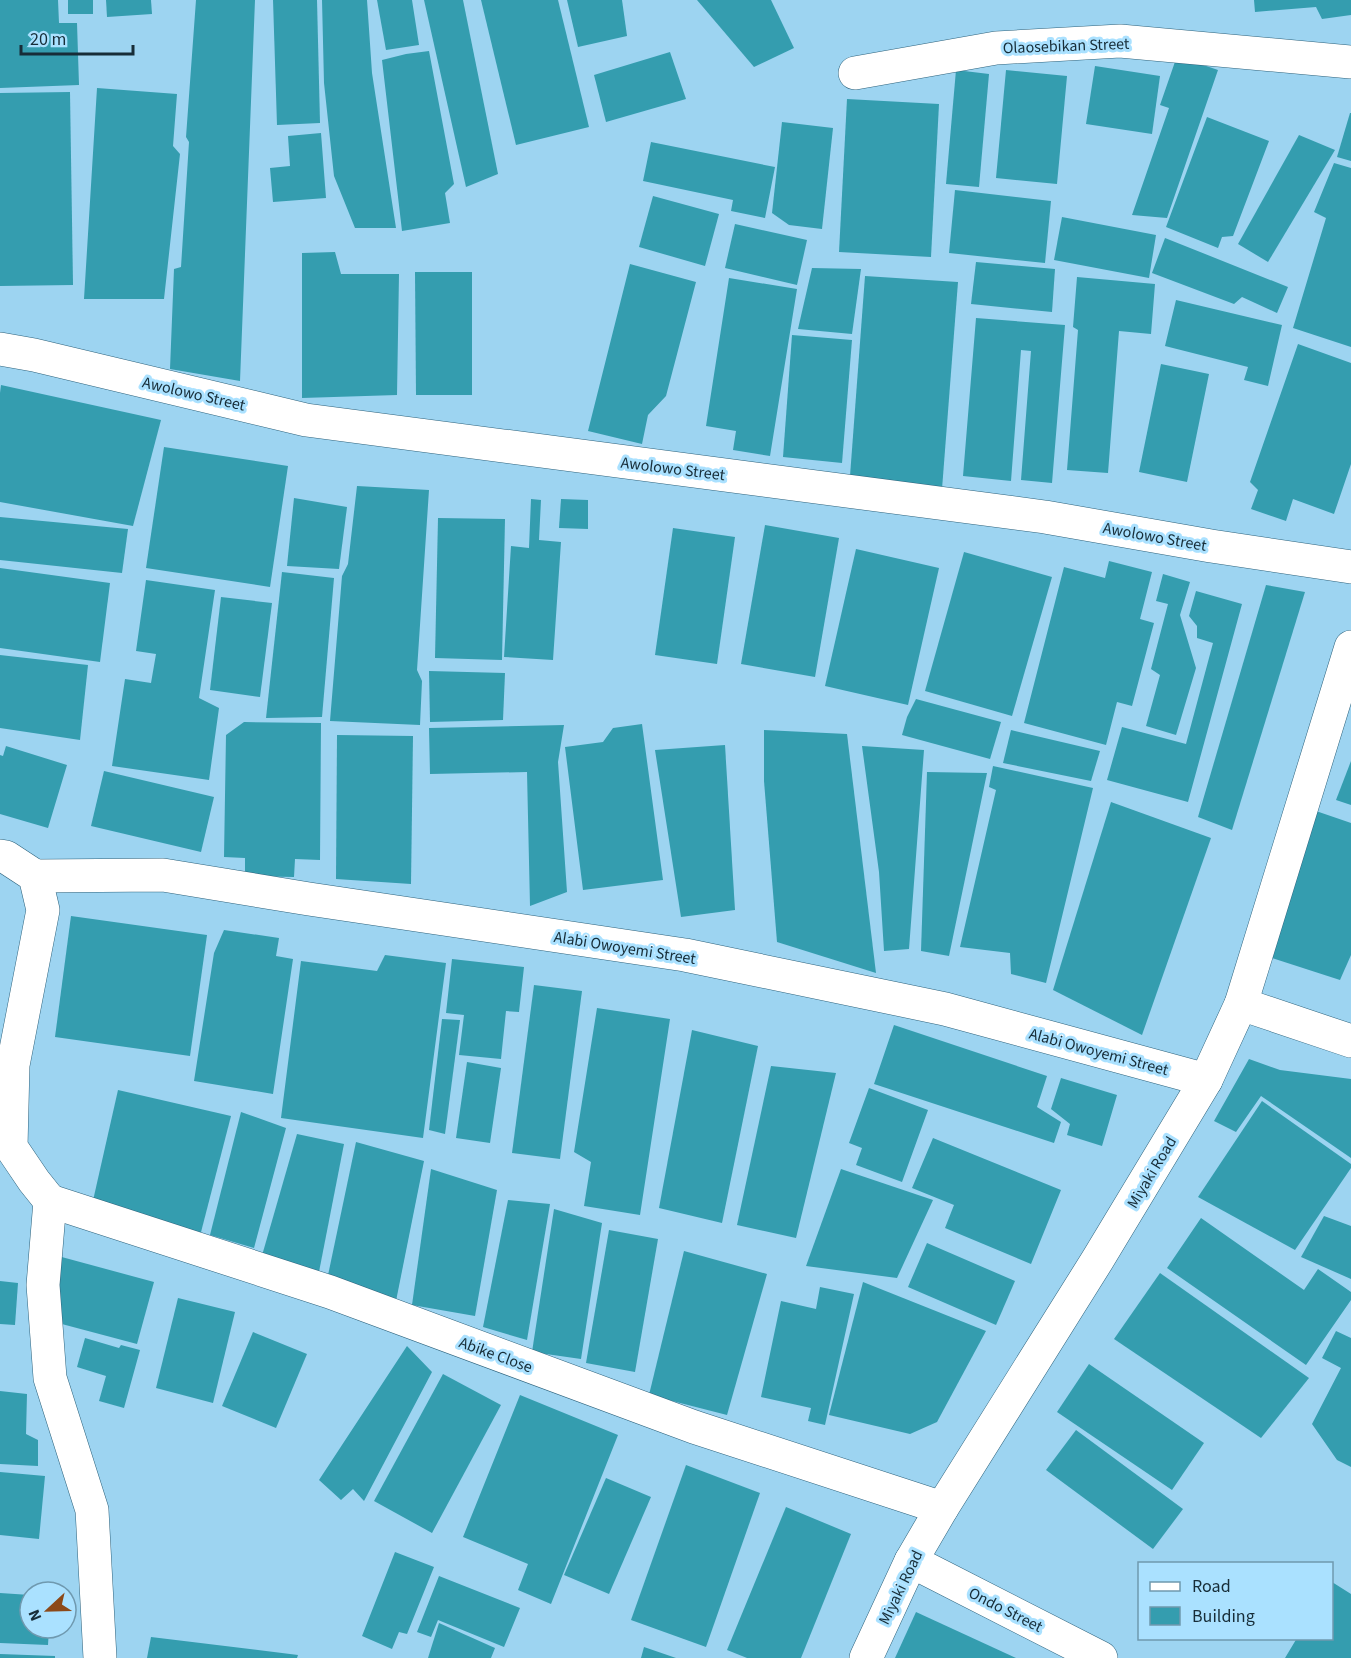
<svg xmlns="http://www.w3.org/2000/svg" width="1351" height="1658" font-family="'Source Sans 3',sans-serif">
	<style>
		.building { fill: #349daf }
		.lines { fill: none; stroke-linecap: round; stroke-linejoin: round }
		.minor-casing { stroke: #2e637d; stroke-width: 34 }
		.tertiary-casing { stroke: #2e637d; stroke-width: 34 }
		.minor { stroke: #fff; stroke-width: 33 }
		.tertiary { stroke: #fff; stroke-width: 33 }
		.labels { text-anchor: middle; stroke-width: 6; stroke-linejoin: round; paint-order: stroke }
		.street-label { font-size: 16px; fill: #172d38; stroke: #aae1ff }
	</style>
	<rect width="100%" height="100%" fill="#9dd4f1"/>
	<g class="building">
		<polygon points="0,0 58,0 59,23 77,23 79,85 0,88"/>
		<rect x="68" y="0" width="25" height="14"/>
		<polygon points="106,0 151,0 152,14 107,17"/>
		<polygon points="196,0 255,0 240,381 170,369 174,269 181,267 189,142 186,137"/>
		<polygon points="273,0 317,0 320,123 277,125"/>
		<polygon points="322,0 367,0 372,73 396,228 355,228 334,176 324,83"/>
		<polygon points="377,0 412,0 419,45 386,50"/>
		<polygon points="424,0 463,0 498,174 466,187"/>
		<polygon points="481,0 558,0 589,127 516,145"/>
		<polygon points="567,0 622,0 627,36 578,47"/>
		<polygon points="697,0 771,0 794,48 754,67"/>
		<polygon points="1254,0 1351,0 1351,15 1322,19 1316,7 1255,12"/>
		<polygon points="429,51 454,184 445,193 450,223 402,231 382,60 406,54"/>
		<polygon points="670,52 686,99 606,122 594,75"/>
		<polygon points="1177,56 1218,70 1167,218 1132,215 1169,108 1160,105"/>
		<polygon points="1095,66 1160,76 1152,134 1086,124"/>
		<polygon points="956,70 989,74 979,187 946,184"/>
		<polygon points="1006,70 1067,76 1057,184 996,178"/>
		<polygon points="97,88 177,94 173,146 180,154 164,299 84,299"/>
		<polygon points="70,92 73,285 0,286 0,93"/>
		<polygon points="847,99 939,104 931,257 839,252"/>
		<polygon points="1350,113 1351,113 1351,161 1337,157"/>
		<polygon points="1207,117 1269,141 1233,236 1222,237 1218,248 1166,227"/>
		<polygon points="782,122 833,128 822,229 789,225 772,213"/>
		<polygon points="321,133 326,198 273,202 270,168 290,166 288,136"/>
		<polygon points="1299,135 1335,150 1268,262 1238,244"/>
		<polygon points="651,142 775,167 765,218 731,211 733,200 643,181"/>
		<polygon points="1334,163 1351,168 1351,347 1293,328 1326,218 1314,212"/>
		<polygon points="955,190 1051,201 1045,263 949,253"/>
		<polygon points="653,196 719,214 705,266 639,247"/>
		<polygon points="1062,217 1156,235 1149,278 1054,260"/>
		<polygon points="735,224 807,240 797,285 725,268"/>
		<polygon points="1165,238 1288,287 1277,313 1242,297 1234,304 1152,273"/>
		<polygon points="335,252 341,274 399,274 397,395 302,398 302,253"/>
		<polygon points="976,262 1055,269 1052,312 971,304"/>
		<polygon points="630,264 696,282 666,396 648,415 642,444 588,431"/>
		<polygon points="812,268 861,269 852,334 798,329"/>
		<polygon points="415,272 472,272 472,395 416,395"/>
		<polygon points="865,276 958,282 942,489 850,476"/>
		<polygon points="1077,277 1155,284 1151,334 1119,331 1108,473 1067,470 1078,330 1073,327"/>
		<polygon points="729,278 797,289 770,456 733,450 736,431 706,426"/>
		<polygon points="1176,300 1282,325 1268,386 1244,380 1248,367 1165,346"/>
		<polygon points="976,318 1065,325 1052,483 1021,480 1031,351 1021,350 1011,481 963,476"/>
		<polygon points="792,335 852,340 842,463 783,457"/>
		<polygon points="1298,344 1351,363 1351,464 1334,514 1293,499 1286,521 1251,509 1258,490 1250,482"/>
		<polygon points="1161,364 1209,374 1187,482 1139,472"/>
		<polygon points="1,385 161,420 133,526 0,502 0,393"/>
		<polygon points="164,447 288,466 270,587 146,568"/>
		<polygon points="357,486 429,490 417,670 422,681 420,725 330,721 342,576 348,564"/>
		<polygon points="294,498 347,507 339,569 287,566"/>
		<polygon points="531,499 541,500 539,540 561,542 553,660 504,657 511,546 529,548"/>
		<polygon points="561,499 588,500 588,529 559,528"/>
		<polygon points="0,517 128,529 122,573 0,560"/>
		<polygon points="438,518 505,519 502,660 435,658"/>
		<polygon points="765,525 839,538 815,677 741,664"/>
		<polygon points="673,528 735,537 717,664 655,655"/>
		<polygon points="856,549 939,568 908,705 825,686"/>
		<polygon points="964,552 1052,577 1012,716 925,691"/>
		<polygon points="1109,561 1152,572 1140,619 1154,623 1132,706 1117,702 1106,745 1024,723 1064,567 1105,578"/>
		<polygon points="0,568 110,583 100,662 0,648"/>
		<polygon points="282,572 334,578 322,717 266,718"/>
		<polygon points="1163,574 1190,582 1180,615 1196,668 1176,735 1146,726 1160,675 1151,669 1168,604 1156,601"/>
		<polygon points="146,580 215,590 199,698 219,708 209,780 112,766 125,679 151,683 156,654 136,651"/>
		<polygon points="1266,585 1305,592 1232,830 1198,817"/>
		<polygon points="1196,591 1242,604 1188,802 1107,780 1122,727 1186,744 1213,643 1197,638 1197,626 1189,616"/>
		<polygon points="221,597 272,603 260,697 210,690"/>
		<polygon points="0,655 88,665 80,740 0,728"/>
		<polygon points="429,671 505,673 503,720 430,722"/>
		<polygon points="916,699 1001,722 990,759 902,735 907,717"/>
		<polygon points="244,722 321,723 320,860 295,859 294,877 245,876 245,858 224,857 226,735"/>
		<polygon points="642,724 663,880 583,890 565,747 603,742 613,728"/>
		<polygon points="564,725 558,762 567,892 530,906 527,772 430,774 429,728"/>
		<polygon points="764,730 847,734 876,973 777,942 764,781"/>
		<polygon points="1011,730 1100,751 1091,781 1003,763"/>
		<polygon points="337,735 413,736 411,884 336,879"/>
		<polygon points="725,745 735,910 681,917 655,750"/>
		<polygon points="6,746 67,765 48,828 0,814 0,755 3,756"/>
		<polygon points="862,746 924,750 909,949 884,951 879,872"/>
		<polygon points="1351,761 1351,805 1336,800"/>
		<polygon points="993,766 1093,788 1046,983 1011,974 1010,953 960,947 996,790 989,787"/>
		<polygon points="104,771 214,797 201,852 91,826"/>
		<polygon points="927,772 987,773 949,956 921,951"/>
		<polygon points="1111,802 1211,838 1142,1035 1053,990"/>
		<polygon points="1316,811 1351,823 1351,955 1340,980 1272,958"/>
		<polygon points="71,916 207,935 190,1056 55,1037"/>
		<polygon points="224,930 279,938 276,956 293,959 273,1094 194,1081 214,953"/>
		<polygon points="385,955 446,963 423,1138 281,1118 301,961 377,971"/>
		<polygon points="452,959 524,967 519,1012 506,1011 501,1059 459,1055 464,1015 446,1013"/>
		<polygon points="534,985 582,991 560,1159 512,1153"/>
		<polygon points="597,1008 670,1019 640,1215 584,1206 591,1162 574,1152"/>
		<polygon points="442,1019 460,1020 445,1134 429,1130"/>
		<polygon points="894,1025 1047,1076 1037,1107 1061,1122 1054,1143 874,1084"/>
		<polygon points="692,1030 758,1046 722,1223 659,1208"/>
		<polygon points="1249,1059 1280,1070 1351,1079 1351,1158 1261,1096 1236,1132 1214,1121"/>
		<polygon points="467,1062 501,1068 490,1143 456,1138"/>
		<polygon points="771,1066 836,1073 796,1238 737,1225"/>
		<polygon points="1061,1078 1117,1095 1102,1146 1067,1135 1070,1124 1051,1109"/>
		<polygon points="869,1088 928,1110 902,1182 856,1165 862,1148 849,1143"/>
		<polygon points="118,1090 231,1116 200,1236 92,1205"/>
		<polygon points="1262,1101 1351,1164 1351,1168 1295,1250 1198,1197"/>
		<polygon points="241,1112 286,1128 254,1248 210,1235"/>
		<polygon points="297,1134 344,1144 318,1277 261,1259"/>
		<polygon points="933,1138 1061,1190 1031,1264 945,1228 954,1205 912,1188"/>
		<polygon points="356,1142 424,1161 396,1301 327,1280"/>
		<polygon points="431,1169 497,1190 475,1316 412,1305"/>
		<polygon points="841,1169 933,1200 897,1278 806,1266"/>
		<polygon points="508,1200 550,1204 527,1340 483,1327"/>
		<polygon points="554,1209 602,1223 581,1359 532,1352"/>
		<polygon points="1324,1216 1351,1226 1351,1279 1301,1257"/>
		<polygon points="1201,1218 1304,1290 1318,1269 1351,1292 1351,1300 1306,1365 1167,1268"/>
		<polygon points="609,1230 658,1239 635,1372 586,1363"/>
		<polygon points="927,1243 1015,1281 996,1325 908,1287"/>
		<polygon points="684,1251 767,1274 727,1415 649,1395"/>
		<polygon points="58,1256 154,1282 137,1344 58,1323"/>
		<polygon points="1160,1273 1309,1378 1261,1438 1114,1339"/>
		<polygon points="0,1281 18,1283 15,1325 0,1324"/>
		<polygon points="863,1282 986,1331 937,1422 910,1434 829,1415"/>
		<polygon points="820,1287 854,1294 825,1425 808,1421 811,1408 761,1397 781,1301 816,1309"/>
		<polygon points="178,1298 235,1312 213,1403 156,1388"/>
		<polygon points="1336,1331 1351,1338 1351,1467 1337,1460 1312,1424 1341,1368 1322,1358"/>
		<polygon points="253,1332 307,1354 276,1428 222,1406"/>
		<polygon points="85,1338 119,1348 121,1345 140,1350 124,1408 99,1401 106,1376 77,1367"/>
		<polygon points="407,1346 432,1372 364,1501 353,1489 341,1500 319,1480"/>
		<polygon points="1089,1364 1204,1443 1172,1490 1057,1412"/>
		<polygon points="443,1374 501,1405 432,1533 374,1501"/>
		<polygon points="0,1391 27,1394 26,1434 38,1440 38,1466 0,1464"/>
		<polygon points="520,1395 618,1435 551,1604 518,1590 528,1564 463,1537"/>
		<polygon points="1076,1430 1183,1509 1153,1549 1046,1470"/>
		<polygon points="686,1465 760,1493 706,1647 631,1620"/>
		<polygon points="0,1472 45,1476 39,1539 0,1535"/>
		<polygon points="606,1478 651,1497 609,1594 564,1575"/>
		<polygon points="786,1507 851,1534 801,1658 747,1658 727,1650"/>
		<polygon points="395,1552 434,1567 407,1634 399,1632 392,1649 362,1636"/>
		<polygon points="439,1576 520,1608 504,1647 438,1620 431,1637 417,1632"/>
		<polygon points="1332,1582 1351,1594 1351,1658 1285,1658 1297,1638 1332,1638"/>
		<polygon points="0,1593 30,1595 30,1628 49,1628 48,1645 0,1643"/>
		<polygon points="916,1612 1016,1658 895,1658"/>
		<polygon points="439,1623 495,1648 491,1658 428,1658"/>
		<polygon points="151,1637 298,1655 297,1658 147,1658"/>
		<polygon points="644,1647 676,1658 641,1658"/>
		<polygon points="0,1654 55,1656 55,1658 0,1658"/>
	</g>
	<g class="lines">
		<g class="minor-casing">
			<g id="minor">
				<polyline points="855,73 996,48 1120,41 1351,62"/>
				<polyline points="0,349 34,355 306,420 1045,517 1211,546 1351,567"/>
				<polyline points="0,856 6,857 35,876 43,910 13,1065 11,1147 34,1181 50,1201 43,1285 50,1378 92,1510 100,1658"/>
				<polyline points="35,876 163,875 309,899 685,955 945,1009 1206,1080"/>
				<polyline points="1241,1004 1351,1041"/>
				<polyline points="50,1201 330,1292 694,1427 942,1508"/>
				<polyline points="911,1561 1101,1658"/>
			</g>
		</g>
		<g class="tertiary-casing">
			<polyline id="tertiary" points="866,1658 911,1561 942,1508 1098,1259 1206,1080 1241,1004 1351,647"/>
		</g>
		<use href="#minor" class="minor"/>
		<use href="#tertiary" class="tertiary"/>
	</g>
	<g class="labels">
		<g class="street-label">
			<text transform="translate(1066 45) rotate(-2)" y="6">Olaosebikan Street</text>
			<text transform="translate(194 393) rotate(13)" y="6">Awolowo Street</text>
			<text transform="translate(673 468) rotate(7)" y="6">Awolowo Street</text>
			<text transform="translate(1155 536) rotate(10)" y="6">Awolowo Street</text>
			<text transform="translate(625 947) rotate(9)" y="6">Alabi Owoyemi Street</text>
			<text transform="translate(1099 1051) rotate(15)" y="6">Alabi Owoyemi Street</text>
			<text transform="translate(1151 1172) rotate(-59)" y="6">Miyaki Road</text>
			<text transform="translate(496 1354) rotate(20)" y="6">Abike Close</text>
			<text transform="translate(900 1587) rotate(-64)" y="6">Miyaki Road</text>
			<text transform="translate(1006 1609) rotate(27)" y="6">Ondo Street</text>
		</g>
	</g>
	<rect x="1138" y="1562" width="195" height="78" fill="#aae1ff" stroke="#6f99af" stroke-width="1.5"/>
	<rect x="1150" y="1582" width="30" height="9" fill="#ffffff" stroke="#6f99af" stroke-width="1.5"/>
	<text x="1192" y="1592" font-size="18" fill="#172d38">Road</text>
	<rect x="1150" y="1607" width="30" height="18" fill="#349daf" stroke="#6f99af" stroke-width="1.5"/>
	<text x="1192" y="1622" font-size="18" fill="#172d38">Building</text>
	<g transform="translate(48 1610) rotate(248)"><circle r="28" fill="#aae1ff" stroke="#6f99af" stroke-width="1.5"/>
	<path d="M0-4.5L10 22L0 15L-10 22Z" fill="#8c4919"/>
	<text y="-9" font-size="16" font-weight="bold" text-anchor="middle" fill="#172d38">N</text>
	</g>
	<path d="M21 45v9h112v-9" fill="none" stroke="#172d38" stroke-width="3"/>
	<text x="30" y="45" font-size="18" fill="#172d38" stroke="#aae1ff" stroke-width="4.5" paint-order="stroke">20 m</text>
</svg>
